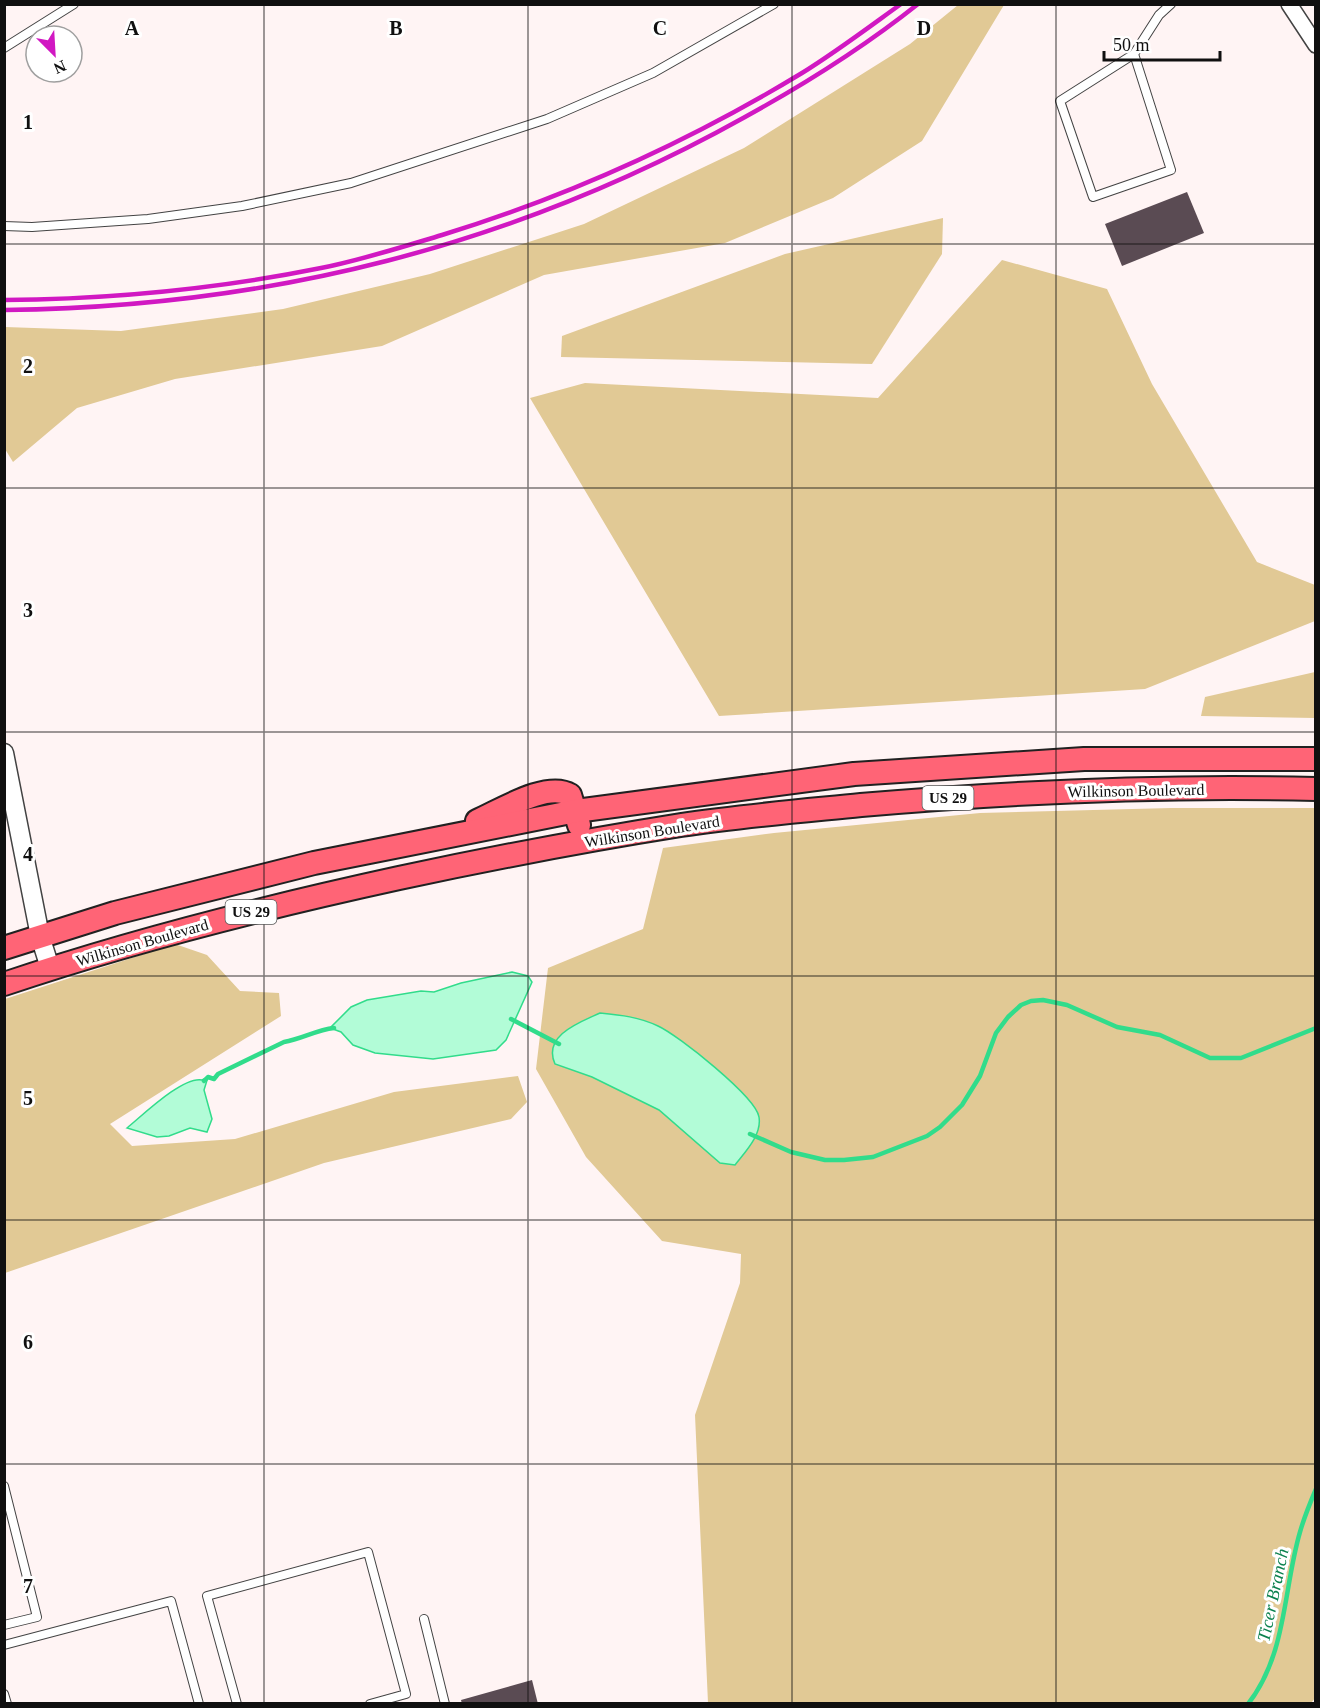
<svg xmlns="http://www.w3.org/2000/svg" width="1320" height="1708" font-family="Georgia,serif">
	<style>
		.forest { fill: #e1c995 }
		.water { fill: #b2fcd7; stroke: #31dc8b; stroke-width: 1.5 }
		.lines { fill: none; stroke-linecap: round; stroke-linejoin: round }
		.stream { stroke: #31dc8b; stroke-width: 4.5 }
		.building { fill: #5a4b53 }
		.service-casing { stroke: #434343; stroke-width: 10 }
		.minor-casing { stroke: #434343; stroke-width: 18 }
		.tertiary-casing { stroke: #434343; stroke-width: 21 }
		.primary-casing { stroke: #212121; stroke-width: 26 }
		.service { stroke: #fff; stroke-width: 8 }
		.minor { stroke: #fff; stroke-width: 15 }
		.tertiary { stroke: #fff; stroke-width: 18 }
		.primary { stroke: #ff6476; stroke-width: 22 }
		.rail { stroke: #d118c2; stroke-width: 4.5 }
		.grid { fill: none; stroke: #101010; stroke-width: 1.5; stroke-opacity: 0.55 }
		.labels { text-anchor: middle; stroke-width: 6; stroke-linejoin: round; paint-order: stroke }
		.shield { fill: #fff; stroke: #585858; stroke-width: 1.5 }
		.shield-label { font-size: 15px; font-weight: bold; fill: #101010 }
		.street-label { font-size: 16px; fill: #101010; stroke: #fff }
		.water-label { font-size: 18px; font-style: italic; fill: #0c824f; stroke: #fff }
		.grid-label { font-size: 20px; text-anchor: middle; font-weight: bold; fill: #101010; stroke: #fff; stroke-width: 6; stroke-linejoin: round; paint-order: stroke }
	</style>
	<rect width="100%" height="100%" fill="#fff4f4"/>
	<g class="forest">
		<polygon points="958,5 1004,5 922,141 833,198 725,243 544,275 382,346 175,379 77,408 13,462 5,449 5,327 121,331 283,309 430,274 584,224 744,148 910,44"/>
		<polygon points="943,218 942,254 872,364 561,357 562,336 785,254"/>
		<polygon points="1002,260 1107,289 1152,384 1257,562 1315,585 1315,621 1145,689 719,716 530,398 585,383 878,398"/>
		<polygon points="1315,672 1315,718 1201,716 1205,697"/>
		<polygon points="1171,808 1315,808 1316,1697 1311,1703 708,1703 695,1415 740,1283 741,1254 662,1241 586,1157 536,1069 548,968 643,929 663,848 774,833 980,813"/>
		<polygon points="175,944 207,955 240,991 279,993 281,1016 110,1124 132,1146 235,1139 394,1092 518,1076 527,1102 511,1119 324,1163 5,1273 5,999"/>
	</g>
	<g class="water">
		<polygon points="512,972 528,976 532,982 506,1040 496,1050 433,1059 375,1053 353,1045 341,1032 330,1028 351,1007 367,1000 421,991 434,992 461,983"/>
		<path d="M600,1013C621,1015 639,1017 658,1026C678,1035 756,1097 759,1117C762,1135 745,1152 735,1165L720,1163L659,1110L592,1077L555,1064C542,1035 581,1022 600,1013Z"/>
		<path d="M208,1077L204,1090L212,1119L207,1132L190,1128L169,1136L157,1137L127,1128C143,1115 183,1076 202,1080Z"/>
	</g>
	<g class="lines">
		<g class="stream">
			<polyline points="511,1019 559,1044"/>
			<path d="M204,1081L208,1077L214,1079L218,1074L284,1042C302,1039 316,1030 334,1028"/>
			<polyline points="750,1134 791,1152 825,1160 844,1160 873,1157 927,1136 940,1127 962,1105 980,1076 996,1033 1008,1017 1021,1005 1031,1001 1043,1000 1067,1005 1117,1027 1160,1035 1210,1058 1241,1058 1316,1028"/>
			<path d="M1248,1704C1287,1654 1283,1590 1300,1532C1304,1518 1310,1503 1316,1489"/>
		</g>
	</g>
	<g class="building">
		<polygon points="1187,192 1204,233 1122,266 1105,224"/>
		<polygon points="532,1680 538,1704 462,1704 461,1700"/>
	</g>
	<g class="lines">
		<g class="service-casing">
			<g id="service">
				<polyline points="4,48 74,4"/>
				<polyline points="1134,54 1171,170 1093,197 1060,101 1134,54 1159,15 1171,4"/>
				<polyline points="4,226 32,227 148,219 242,206 351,183 547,119 653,73 774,4"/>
				<polyline points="4,1486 37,1617 4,1625"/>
				<polyline points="424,1619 445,1704"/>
				<polyline points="4,1645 171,1601 199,1704"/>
				<polyline points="4,1694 7,1704"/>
				<polyline points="237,1704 207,1596 368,1552 406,1694 370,1704"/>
			</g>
		</g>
		<g class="minor-casing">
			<polyline id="minor" points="1289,4 1316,45"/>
		</g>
		<g class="tertiary-casing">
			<polyline id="tertiary" points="4,753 40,936 50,968"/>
		</g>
		<g class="primary-casing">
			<g id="primary">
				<path d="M477,821C500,811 547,781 570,795L579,825"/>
				<polyline points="4,948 115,913 314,863 576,811 854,774 1084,759 1316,759"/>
				<path d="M4,984C134,940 266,907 399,878C492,858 587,840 681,825C741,816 801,811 861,805C1012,792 1164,785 1316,789"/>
			</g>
		</g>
		<use href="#service" class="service"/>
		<use href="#minor" class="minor"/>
		<use href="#tertiary" class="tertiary"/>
		<use href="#primary" class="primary"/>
		<g class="rail">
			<path d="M4,300C111,299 217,289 321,268C362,260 402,247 442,235C569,196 688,142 802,73C836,52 869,27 901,4"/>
			<path d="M4,310C269,307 514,246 745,117C805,84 864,47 918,4"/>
		</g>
	</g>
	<path class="grid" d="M264,4V1704M528,4V1704M792,4V1704M1056,4V1704M4,244H1316M4,488H1316M4,732H1316M4,976H1316M4,1220H1316M4,1464H1316"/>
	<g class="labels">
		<g class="shield">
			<rect x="922.5" y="786" width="51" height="24" rx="4.5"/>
			<rect x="225.5" y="900" width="51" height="24" rx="4.5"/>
		</g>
		<g class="shield-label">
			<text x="948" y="803">US 29</text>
			<text x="251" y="917">US 29</text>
		</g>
		<g class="street-label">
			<text transform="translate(1136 790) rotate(-1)" y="6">Wilkinson Boulevard</text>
			<text transform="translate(652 831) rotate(-9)" y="6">Wilkinson Boulevard</text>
			<text transform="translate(142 942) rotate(-16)" y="6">Wilkinson Boulevard</text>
		</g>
		<g class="water-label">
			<text transform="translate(1273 1595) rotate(-78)" y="6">Ticer Branch</text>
		</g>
	</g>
	<g class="grid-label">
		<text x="132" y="35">A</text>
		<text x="396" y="35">B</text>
		<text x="660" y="35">C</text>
		<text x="924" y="35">D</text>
		<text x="28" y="129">1</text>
		<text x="28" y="373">2</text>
		<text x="28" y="617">3</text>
		<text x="28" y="861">4</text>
		<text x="28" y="1105">5</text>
		<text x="28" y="1349">6</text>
		<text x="28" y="1593">7</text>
	</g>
	<rect width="1320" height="1708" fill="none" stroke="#101010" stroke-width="12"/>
	<g transform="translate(54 54) rotate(156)"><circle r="28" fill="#ffffff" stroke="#9f9f9f" stroke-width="1.5"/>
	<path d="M0-4.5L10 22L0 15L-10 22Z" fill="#d118c2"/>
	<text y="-9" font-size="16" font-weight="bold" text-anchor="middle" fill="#101010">N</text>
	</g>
	<path d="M1104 51v9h116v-9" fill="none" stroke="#101010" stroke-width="3"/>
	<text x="1113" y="51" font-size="18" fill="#101010" stroke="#ffffff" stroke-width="4.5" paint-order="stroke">50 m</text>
</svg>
